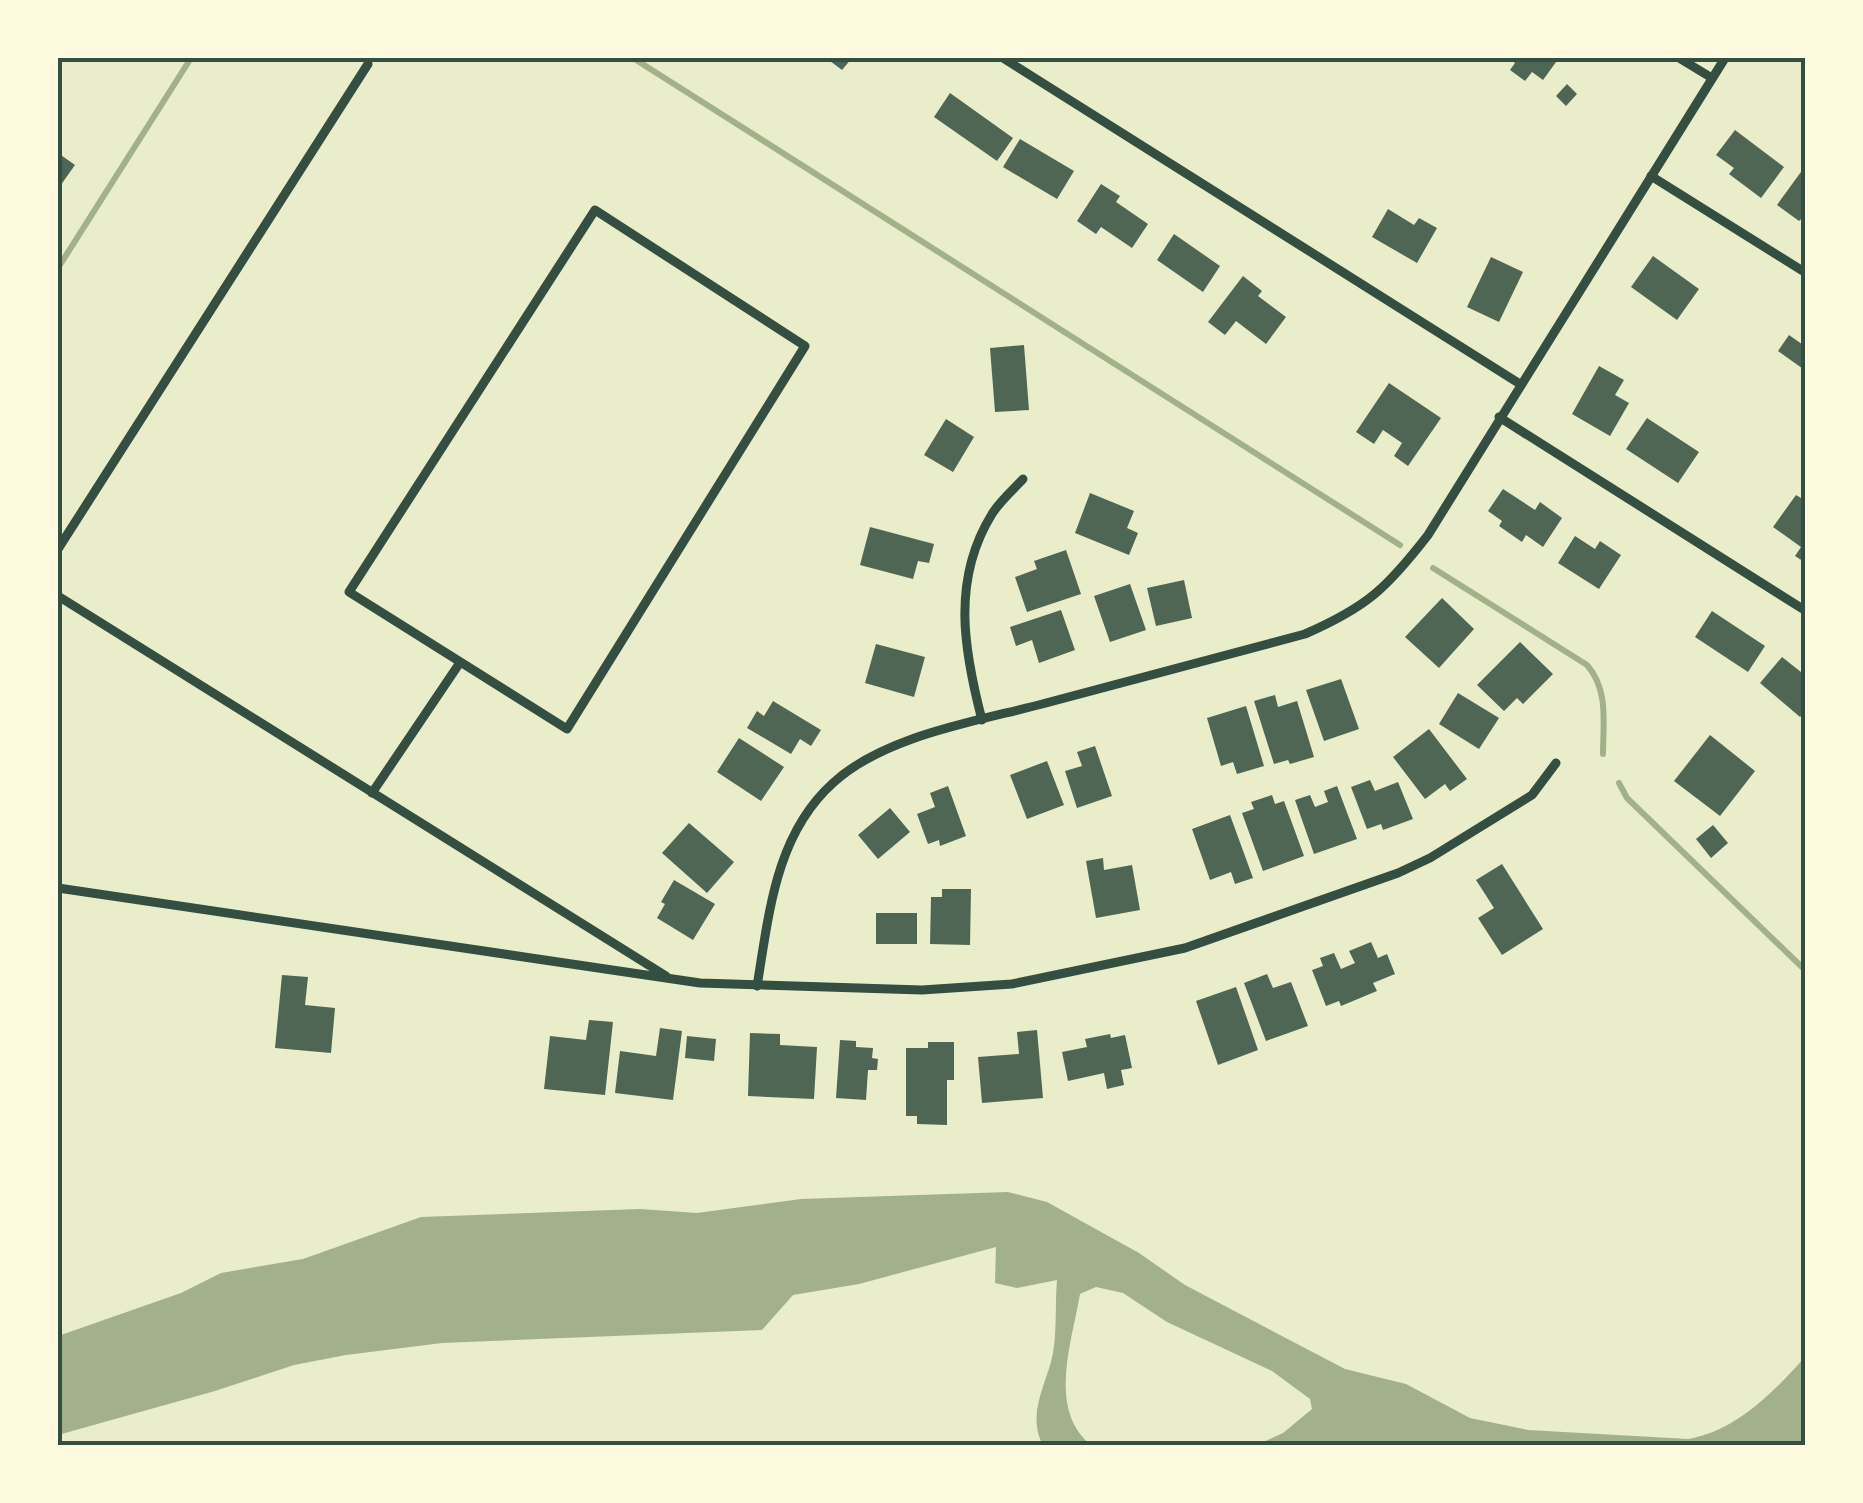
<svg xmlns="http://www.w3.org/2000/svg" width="1863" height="1503" font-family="'Exo 2',sans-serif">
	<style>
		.water { fill: #a3b18a }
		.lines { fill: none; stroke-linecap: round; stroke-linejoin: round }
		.stream { stroke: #a3b18a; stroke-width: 6 }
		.building { fill: #4f6655 }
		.minor { stroke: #344e41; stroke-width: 9 }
		.neatline { fill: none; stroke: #344e41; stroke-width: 4 }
	</style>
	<rect width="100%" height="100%" fill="#e9edc9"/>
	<path class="water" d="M1008,1192L1047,1202L1139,1253L1185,1285L1345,1369L1406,1384L1470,1418L1528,1430L1688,1439C1735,1432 1775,1391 1805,1357V1445H1257L1283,1433L1312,1409L1310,1399L1272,1371L1167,1322L1123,1293L1096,1287L1080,1294C1072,1342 1047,1409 1091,1445H1043C1026,1414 1047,1384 1053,1353C1057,1330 1055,1303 1057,1280L1017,1288L995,1283L996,1247L859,1284L793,1295L762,1330L442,1343L346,1355L294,1365L215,1391L58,1435V1336L181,1293L221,1273L303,1259L421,1217L640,1209L697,1213L801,1199Z"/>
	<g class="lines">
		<g class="stream">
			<polyline points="633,58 1400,545"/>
			<polyline points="58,268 191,58"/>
			<path d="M1433,568L1587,665C1609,690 1603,723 1603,754"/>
			<polyline points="1619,783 1627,798 1806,971"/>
		</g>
	</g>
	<g class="building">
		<polygon points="826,58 852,58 842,70"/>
		<polygon points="1508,58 1559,58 1543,80 1532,72 1525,81 1510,70 1515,63"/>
		<polygon points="1567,84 1577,94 1566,106 1556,96"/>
		<polygon points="950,93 1013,138 997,161 934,117"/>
		<polygon points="1735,130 1784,167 1761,198 1729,174 1734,168 1716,155"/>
		<polygon points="1020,139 1074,171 1057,199 1003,167"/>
		<polygon points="58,153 75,165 58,189"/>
		<polygon points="1806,165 1806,215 1799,221 1777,205"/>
		<polygon points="1101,184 1120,196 1116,202 1148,224 1132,248 1101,227 1096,234 1077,221"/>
		<polygon points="1388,209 1414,225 1419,218 1437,228 1417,263 1372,237"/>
		<polygon points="1174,234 1220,266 1203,292 1157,260"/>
		<polygon points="1653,256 1699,289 1677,320 1631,287"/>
		<polygon points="1491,257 1523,272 1499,322 1467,307"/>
		<polygon points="1243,276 1262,291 1258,296 1286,317 1266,344 1236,321 1225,335 1208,322"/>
		<polygon points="1789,335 1806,347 1806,371 1778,351"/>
		<polygon points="1024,345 1029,410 995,412 990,348"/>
		<polygon points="1599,366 1624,380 1615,395 1629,403 1610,436 1572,414"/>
		<polygon points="1389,383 1441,418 1408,466 1394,456 1402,443 1383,430 1374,444 1356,432"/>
		<polygon points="1647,418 1699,452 1678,483 1626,449"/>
		<polygon points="946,419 974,437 953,472 924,455"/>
		<polygon points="1503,489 1535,510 1540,502 1562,518 1543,547 1526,535 1522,542 1499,526 1502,521 1488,511"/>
		<polygon points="1090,493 1134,511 1127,528 1138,533 1129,555 1075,533"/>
		<polygon points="1796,495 1806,501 1806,563 1795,556 1801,547 1773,527"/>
		<polygon points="870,527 934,544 929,563 918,561 913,579 860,565"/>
		<polygon points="1575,536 1595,549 1600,541 1621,555 1599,589 1558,563"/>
		<polygon points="1066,550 1081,594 1027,612 1015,577 1037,569 1034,561"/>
		<polygon points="1184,580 1192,618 1156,626 1147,588"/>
		<polygon points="1130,584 1146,630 1110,642 1094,596"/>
		<polygon points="1442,598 1474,629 1439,668 1405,637"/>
		<polygon points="1061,610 1075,650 1039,663 1032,640 1016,646 1010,627"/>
		<polygon points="1712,611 1765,646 1748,672 1695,637"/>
		<polygon points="1520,642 1553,674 1523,704 1517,698 1504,711 1477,685"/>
		<polygon points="876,644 925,657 914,697 865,683"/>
		<polygon points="1782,657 1806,676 1806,711 1800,717 1760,683"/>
		<polygon points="1341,679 1359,729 1324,741 1306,690"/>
		<polygon points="1458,693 1499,718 1479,749 1439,724"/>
		<polygon points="1275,695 1278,707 1297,701 1314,757 1290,764 1288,760 1274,764 1254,701"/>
		<polygon points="773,701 821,730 811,746 800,739 791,754 747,728 757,711 764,716"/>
		<polygon points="1246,706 1264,766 1237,774 1233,762 1221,766 1207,718"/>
		<polygon points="1429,729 1467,779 1450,791 1445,784 1425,799 1393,757"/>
		<polygon points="1710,735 1755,771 1720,816 1674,781"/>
		<polygon points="739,738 784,767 761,801 717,772"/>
		<polygon points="1095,746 1112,796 1077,808 1065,771 1082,766 1077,752"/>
		<polygon points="1047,761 1064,805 1027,819 1010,775"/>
		<polygon points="1370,780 1375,791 1398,782 1413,819 1383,830 1381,824 1367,829 1351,787"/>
		<polygon points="948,786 966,836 940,846 939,840 928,844 917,814 935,807 930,793"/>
		<polygon points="1337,786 1357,839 1314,854 1295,800 1310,795 1315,807 1328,802 1324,791"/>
		<polygon points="1272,795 1275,804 1284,801 1304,856 1263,871 1242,813 1254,809 1251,802"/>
		<polygon points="890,808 910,832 878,859 858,835"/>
		<polygon points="1230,815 1253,878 1235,884 1231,872 1210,880 1192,829"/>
		<polygon points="689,823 734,862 707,893 662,853"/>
		<polygon points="1713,825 1728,843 1711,858 1696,839"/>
		<polygon points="1103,858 1104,870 1132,865 1140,910 1096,918 1086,861"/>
		<polygon points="1502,864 1543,929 1502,955 1478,918 1494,908 1476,880"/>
		<polygon points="674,880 715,904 693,940 657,918 665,904 661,902"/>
		<polygon points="942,889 971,889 970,945 930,944 931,897 942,897"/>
		<rect x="876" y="913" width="41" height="31"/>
		<polygon points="1371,942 1378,958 1387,954 1395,974 1373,983 1377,991 1341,1006 1339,1001 1326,1006 1312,970 1323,966 1320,958 1334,953 1341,969 1355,963 1349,951"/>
		<polygon points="1267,974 1273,988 1291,982 1308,1026 1266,1041 1244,983"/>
		<polygon points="282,975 308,977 305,1005 335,1008 331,1053 275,1048"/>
		<polygon points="1236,987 1258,1050 1218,1065 1196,1001"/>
		<polygon points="589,1020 613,1022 605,1095 544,1089 550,1036 586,1040"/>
		<polygon points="660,1028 682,1031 673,1100 615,1093 620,1051 656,1056"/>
		<polygon points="1037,1030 1043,1098 982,1103 978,1057 1019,1054 1017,1032"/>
		<polygon points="750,1033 780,1034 780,1045 817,1047 814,1099 748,1096"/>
		<polygon points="1110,1034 1111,1038 1125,1035 1132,1068 1121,1070 1124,1085 1107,1089 1104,1073 1068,1081 1062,1052 1087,1047 1085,1039"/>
		<polygon points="687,1036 716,1039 714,1061 685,1058"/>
		<polygon points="840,1040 856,1041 856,1047 873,1048 872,1058 878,1059 877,1070 868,1070 866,1100 836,1098"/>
		<polygon points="928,1042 954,1042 954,1080 947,1080 947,1125 917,1124 917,1116 906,1116 906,1048 928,1048"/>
	</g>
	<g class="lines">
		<g class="minor">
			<polyline points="1003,58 1520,384"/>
			<polyline points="1679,58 1712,78"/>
			<polyline points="1651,176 1806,273"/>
			<polygon points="595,210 805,346 567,729 349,592"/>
			<polyline points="1499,417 1806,611"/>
			<polyline points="58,549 368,64"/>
			<polyline points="58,596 666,976"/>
			<path d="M982,720C964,651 951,580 992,514C1000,501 1013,490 1023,479"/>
			<polyline points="372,793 459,664"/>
			<polyline points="58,888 700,983 922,990 1012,984 1185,948 1398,873 1430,858 1532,795 1556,763"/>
			<path d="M757,986C769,915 775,835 833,783C885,735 979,721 1046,703C1132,680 1218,657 1305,634C1367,607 1387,588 1428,535L1725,58"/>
		</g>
	</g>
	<rect width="1863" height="1503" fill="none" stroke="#fefae0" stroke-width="120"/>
	<rect x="60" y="60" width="1743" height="1383" class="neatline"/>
</svg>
